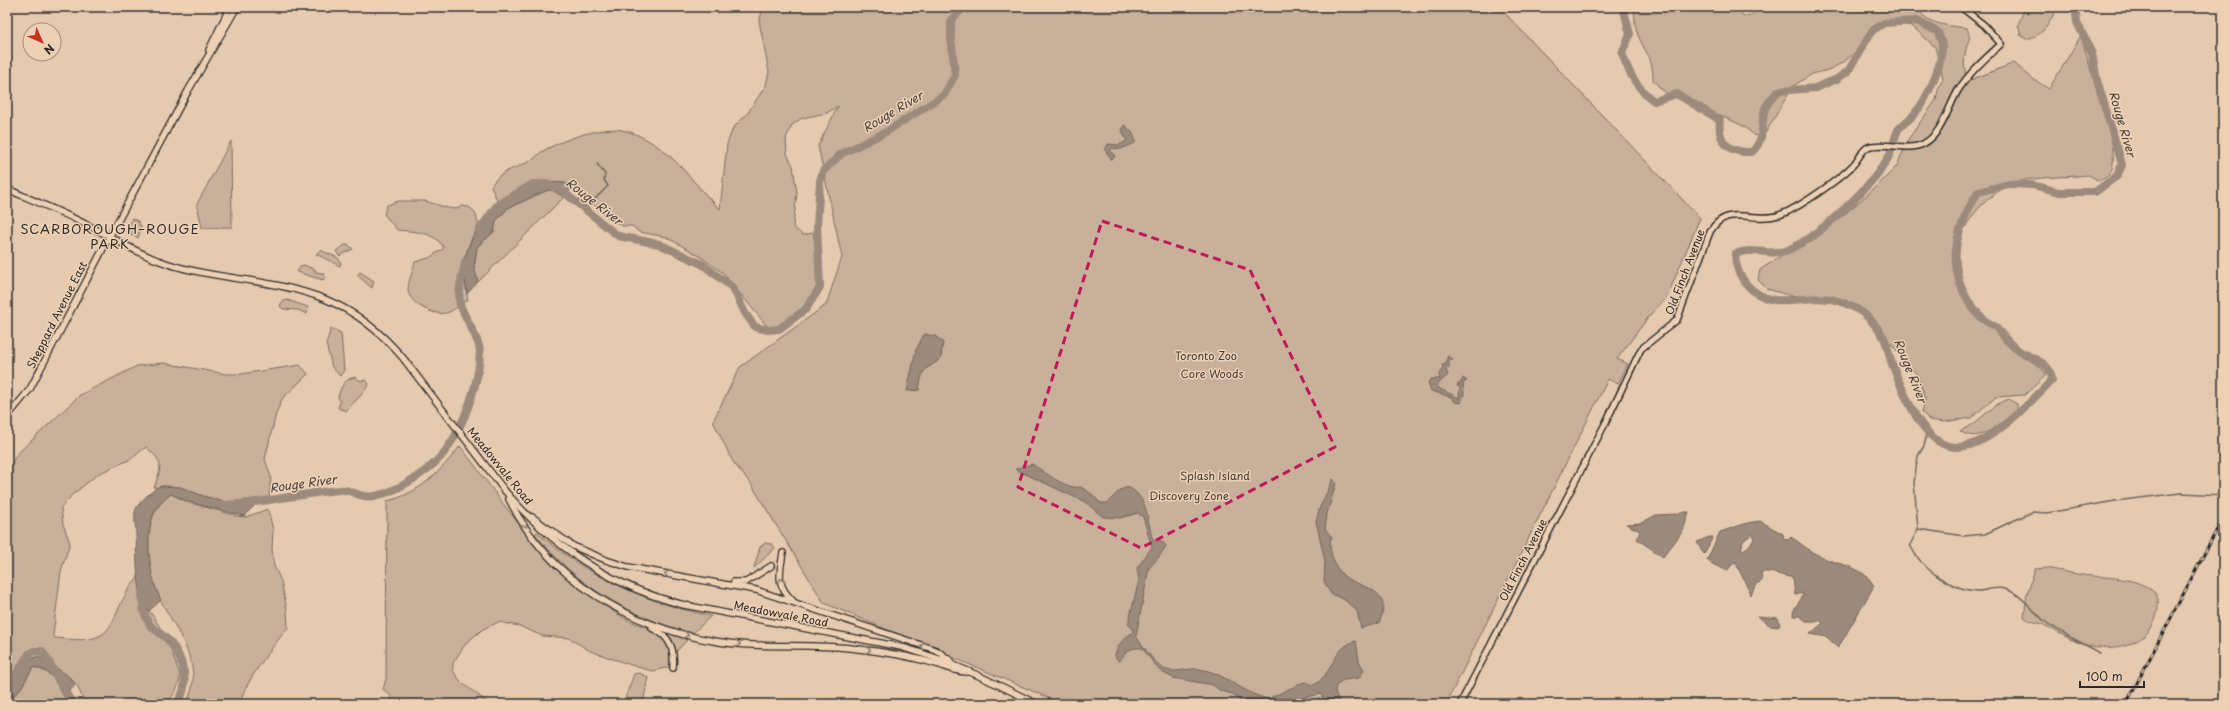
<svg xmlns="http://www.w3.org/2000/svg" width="2230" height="711" font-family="'Playpen Sans',sans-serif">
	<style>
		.green { fill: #c8b09a; stroke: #7a6e62 }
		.water { fill: #9c8b7b; stroke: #6f655b; fill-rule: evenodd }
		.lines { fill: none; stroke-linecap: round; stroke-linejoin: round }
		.stream { stroke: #6f655b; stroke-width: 1.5 }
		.river { stroke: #9c8b7b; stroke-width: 8 }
		.tertiary-casing { stroke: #2b2b2b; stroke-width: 8 }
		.secondary-casing { stroke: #2b2b2b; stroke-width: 8 }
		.tertiary { stroke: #eed1b5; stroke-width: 5 }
		.secondary { stroke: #eed1b5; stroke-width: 5.5 }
		.rail-casing { stroke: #2b2b2b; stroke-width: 3 }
		.rail { stroke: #eed1b5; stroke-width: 1.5; stroke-dasharray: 4.5; stroke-linecap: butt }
		.oneway { stroke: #8c7e70 }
		.marked { fill: none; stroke: #c2185b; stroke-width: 3; stroke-dasharray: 8 5; stroke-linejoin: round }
		.labels { text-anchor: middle; stroke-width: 3; stroke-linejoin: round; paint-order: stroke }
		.street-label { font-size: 11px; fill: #2b2b2b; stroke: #eed1b5 }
		.park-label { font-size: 11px; fill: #433f3c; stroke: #eed1b5 }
		.water-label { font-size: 12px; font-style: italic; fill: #47433f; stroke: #eed1b5 }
		.quarter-label { font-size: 13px; letter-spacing: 1px; fill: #2b2b2b; stroke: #eed1b5 }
	</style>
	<rect width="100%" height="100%" fill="#e6caaf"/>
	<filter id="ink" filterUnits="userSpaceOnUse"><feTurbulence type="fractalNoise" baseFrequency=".025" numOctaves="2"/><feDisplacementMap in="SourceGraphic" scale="8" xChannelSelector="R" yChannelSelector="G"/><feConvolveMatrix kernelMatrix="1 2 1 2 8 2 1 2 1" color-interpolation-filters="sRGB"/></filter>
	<g filter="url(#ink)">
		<g class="green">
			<path d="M764,7H1499L1700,218L1667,297L1650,315L1617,359L1628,364L1618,384L1608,379L1446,704H1063L824,603L751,484L733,462L713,421L740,367L826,305L842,257L818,146L838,106L827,113L802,118L792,125L786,138L787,154L793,166L797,193L793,227L803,235L813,233C824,290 827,291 781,329L778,330L767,326L723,273L698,255L666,237L639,232L632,226H623L610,219L571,185L502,200L498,203L491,186C501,169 519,168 534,159C537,156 539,153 543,151C562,140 600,126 622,130C639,133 657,145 670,156C688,172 702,193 720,209L727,144L733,128L747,114L766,85L769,72L759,21Z"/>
			<path d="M1634,7H1734L1744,16H1751L1757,7H1919C1922,25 1953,26 1967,28L1970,37C1964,53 1962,64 1968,81L2014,63L2033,79L2049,89L2082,34C2085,67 2123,144 2111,172C2109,177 2103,179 2099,181L2089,175C2071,177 2032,177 2017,182C1975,197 1935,254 1968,295C1982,313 2006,341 2023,356C2031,363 2041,364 2046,375L2025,395L1996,397L1971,418L1944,422L1929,420L1922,412L1925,400L1919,377L1862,309L1840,301L1788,295L1767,289L1758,280L1760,270L1785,253L1813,241L1875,188L1897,166L1909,138L1936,100L1938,90L1943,78L1935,47L1912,26L1890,22L1879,24L1867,42L1844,62L1828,70L1812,74L1793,86L1766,132L1755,136L1745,127L1724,117L1669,95L1661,89L1653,80C1653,55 1644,53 1637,32C1634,25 1635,15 1634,7Z"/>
			<path d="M2025,7H2057C2049,24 2045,35 2026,39L2021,36L2018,25Z"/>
			<polygon points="231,141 232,227 202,228 197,204"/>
			<polygon points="548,190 552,190 564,197 478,282 474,268 477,247 494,232 496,221 508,208"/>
			<path d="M399,201H425L448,208L456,209L462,206L469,207L475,212L479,227C461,252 463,271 468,300C460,304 454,311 446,313C434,316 409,304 408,290C408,282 413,270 415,262L429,258L444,248C434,231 415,232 397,230L384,214L387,205Z"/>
			<polygon points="132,218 139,222 141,227 138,238 126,232"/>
			<polygon points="345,245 348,245 353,249 339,256 336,251"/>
			<polygon points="320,250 338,258 341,263 340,266 316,254"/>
			<polygon points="304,265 316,270 315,272 323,273 325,277 323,280 297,272 301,266"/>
			<polygon points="360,272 374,281 372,288 357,275"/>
			<polygon points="287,300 308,307 307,314 298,310 283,309 280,306 282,302"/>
			<polygon points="331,328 341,333 344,370 340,376 332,367 326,344"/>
			<path d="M164,363L226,374H241L300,365L308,374L282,399L276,414L265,459L271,477L269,497L241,506L203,496L180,487L162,486L154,488C161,467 165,463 146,447L131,459L98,474L72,495L61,508L63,524L70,543L61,571L53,635L55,638C79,640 103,645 114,619C118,611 121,602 126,594C129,588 133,580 139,578L143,601L167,638L180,675C180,687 173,696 166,704H85L77,685L67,675L23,663L7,686V473L16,455L80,395L137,366Z"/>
			<path d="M355,377L361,381L366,380L369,384L363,393L346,411L338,408L340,402L338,397C341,387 344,379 355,377Z"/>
			<path d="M2008,399L2017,404V410C2002,421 1980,446 1960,431C1981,423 1990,405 2008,399Z"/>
			<path d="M460,446C498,495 537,556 587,593C600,602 613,612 628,620C640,627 660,628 667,641C672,651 670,657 669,667L653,671L637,667L590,651L569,638L542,636L519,626L499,622L483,629L466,643L453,663V671L462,683L490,704H391V696L383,689L386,679L387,501C419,494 441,471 460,446Z"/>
			<path d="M171,494L188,502L237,516L246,517L268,509L273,530L272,549L274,566L281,581L287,610L288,628C278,639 238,691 241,704H185C210,668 170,622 155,590C148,573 146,531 154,514C158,505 164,500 171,494Z"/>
			<path d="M537,532C588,577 645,602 711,616L692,634C626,614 579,588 535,534Z"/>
			<polygon points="765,543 772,544 775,548 754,568 760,547"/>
			<path d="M2046,568C2058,570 2070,573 2082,575C2105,578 2137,576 2155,593C2160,599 2158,608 2157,614C2150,644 2119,651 2091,646C2075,644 2060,633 2046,626C2039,622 2031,623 2024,617L2027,594L2035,569Z"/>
			<polygon points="667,632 687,640 676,652 673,643 666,633"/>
			<path d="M33,667C53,672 67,685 76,704H7L21,688Z"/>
			<polygon points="639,673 648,677 643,704 623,704 634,674"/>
		</g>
		<g class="water">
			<path d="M1124,125C1130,129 1136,135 1135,143L1121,149L1113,148L1110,151L1115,156L1112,160L1105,150L1108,144L1119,145L1127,141L1122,131Z"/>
			<polygon points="548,182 565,183 573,187 564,197 552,190 548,190 508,208 496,221 494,231 477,247 474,268 478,282 467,294 463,262 473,236 479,227 490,217 502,200 514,193"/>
			<path d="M924,334L935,336L943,342L941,358C936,364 927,366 923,373C921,377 920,385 919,390L907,391L916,350Z"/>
			<polygon points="1449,356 1453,360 1449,361 1449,367 1446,370 1448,375 1439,383 1438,388 1459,398 1460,387 1457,386 1458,384 1460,384 1463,378 1467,381 1463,383 1464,394 1461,403 1455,402 1451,397 1431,391 1428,382 1431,379 1440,379 1439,374 1443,368 1442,365 1445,365 1447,361 1447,357"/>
			<path d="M1032,464C1045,472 1066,490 1081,487L1093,495L1100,503H1107L1120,490L1128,487C1150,499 1146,520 1153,540L1162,541L1166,546L1159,557L1149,568L1136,636C1140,643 1157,666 1164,669C1174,674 1187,668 1198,669C1223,671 1243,694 1268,699L1304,682L1314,685C1332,675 1332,654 1347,645C1349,643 1353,642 1356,641L1359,661L1364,670L1359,678L1343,680L1336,685L1335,692L1340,704H1326L1321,694L1301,698L1298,704H1257L1239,700L1233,694L1221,691L1213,685L1173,678L1160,671L1142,648C1129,647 1126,652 1119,662L1115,656C1117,645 1124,638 1133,632L1132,628L1128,624L1139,580L1137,568L1152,547L1143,517L1138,513L1120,518L1103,517L1085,502L1015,469Z"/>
			<path d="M1333,479L1336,483L1327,514L1325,529L1332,537C1329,542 1330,546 1331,552C1333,562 1339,574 1348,579C1369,590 1393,591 1379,623L1361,628L1357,611L1345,600L1331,594L1324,581L1325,561L1316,521L1320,507Z"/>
			<path d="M162,486L180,487L203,496L241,506L260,500L244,516L188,502L171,494C163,500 157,506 153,515C144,537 150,579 161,600L149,611C135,589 137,559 136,534C136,527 134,519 135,512C136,504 154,488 162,486Z"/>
			<polygon points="1686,512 1689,512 1683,531 1663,557 1637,539 1640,531 1626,524 1641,523 1656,515 1677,514"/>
			<path d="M1760,521L1783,534L1784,539L1788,540L1791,537C1801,543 1810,552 1820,556C1839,566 1863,565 1874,586L1838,648L1827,637L1810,634L1823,623L1821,621H1806L1800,616H1793C1792,607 1802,602 1803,593L1795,595L1793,578L1770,572H1761L1762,581L1756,584L1751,595L1735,561L1727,571C1720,567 1712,565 1707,560L1720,532L1747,523ZM1752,534L1755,538L1748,547L1741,551L1743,541Z"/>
			<polygon points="1709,537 1713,537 1704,554 1697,542"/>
			<polygon points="1757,616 1778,618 1780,625 1778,627 1771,626"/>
			<polygon points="38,656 67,675 76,684 70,691 44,670 33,667 21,688 7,702 7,686 23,663"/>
		</g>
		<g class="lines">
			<g class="stream">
				<polyline points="585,209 608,186 604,180 605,174 597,164"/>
				<path d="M1924,427L1926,438L1924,446L1918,456L1914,482L1918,529L1910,545C1921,569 1951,590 1978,591C1987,591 1995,586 2005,589C2023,594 2033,613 2047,623C2064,635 2083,643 2100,653"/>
				<polyline points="1918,529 1964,536 1985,534 2032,512 2047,513 2115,501 2181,493 2223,495"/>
			</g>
			<g class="river">
				<path d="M1623,7L1630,34L1622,53C1629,73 1636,88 1654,101L1677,94L1720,120C1717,143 1730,153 1752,152C1765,139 1761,127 1764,112C1766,103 1773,97 1778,91L1815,88L1837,79L1848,71L1872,31L1884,23L1917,21L1938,32C1939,36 1942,42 1942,46C1942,65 1927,100 1915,113C1910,120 1903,123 1898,130C1894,138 1893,148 1889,156C1873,186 1819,236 1788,250C1772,257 1753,246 1735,254C1735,276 1752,297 1775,300C1794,302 1816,295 1835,300C1843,302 1853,307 1860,311C1867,315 1880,330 1884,338C1888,346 1889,356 1892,364C1902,389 1918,432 1943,444C1979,461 2030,402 2052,380C2051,361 2031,359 2018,350C2008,344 2002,333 1994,326C1988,322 1981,319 1977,314C1945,272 1952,234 1978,192L2009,184L2033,185L2059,192H2095L2117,176L2122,165L2119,154L2097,80L2092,54L2077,22L2075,7"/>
				<polyline points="479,230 497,205 533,184 547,184 561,190 618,236 659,244 702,264 733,288 745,313 755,327 768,330 779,329 806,309 820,287 817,225 820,181 823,171 841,154 886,132 944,95 955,75 951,37 951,20 964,7"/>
				<path d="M225,505C263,503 300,494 339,490C352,488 361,501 379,495C400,490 434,468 446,450C464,426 480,381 480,351C479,338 464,317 460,304C457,291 463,275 465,262"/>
				<path d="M142,592C142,602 144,616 150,625C155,631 164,635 169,641C183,657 192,686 176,704"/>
				<path d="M7,689L29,654L34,651H42C54,665 61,694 75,704"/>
			</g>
			<g class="tertiary-casing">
				<path id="tertiary" d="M1460,704L1606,422L1641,349L1677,320L1710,232C1727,202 1752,224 1779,215C1796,210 1840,179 1853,165C1858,160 1861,151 1868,147C1885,141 1907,152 1923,144C1943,134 1948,106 1959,89C1970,72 1986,58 2001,44L1984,25L1961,7"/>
			</g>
			<g class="secondary-casing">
				<g id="secondary">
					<polyline points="209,50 230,7"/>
					<path d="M7,189C37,202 67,214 95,229C117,240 137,253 160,261C184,270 209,274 234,278C307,289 353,299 403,358L505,491C553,547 612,587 684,605L901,647C949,660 993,682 1037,704"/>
					<polyline points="7,417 30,389 105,245 188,91 237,7"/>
					<path d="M509,499C547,578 629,627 714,641C759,649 805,643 850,648C877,651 906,655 933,663C946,666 957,673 970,672"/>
					<polyline points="532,517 573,546 606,560 628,567 756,590 936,650 951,661"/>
					<path d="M783,553C779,575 776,586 794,602"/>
					<polyline points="734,582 746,582 771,566"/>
					<path d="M652,628C670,636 675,649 673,668"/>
				</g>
			</g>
			<use href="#tertiary" class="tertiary"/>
			<use href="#secondary" class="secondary"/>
			<g class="rail-casing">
				<polyline id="rail" points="2126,704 2223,518"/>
			</g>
			<use href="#rail" class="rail"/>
		</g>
		<defs><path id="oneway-chevron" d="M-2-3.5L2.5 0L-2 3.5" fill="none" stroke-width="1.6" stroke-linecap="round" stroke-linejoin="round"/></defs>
		<g class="oneway">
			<use href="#oneway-chevron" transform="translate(525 525) rotate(52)"/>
			<use href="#oneway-chevron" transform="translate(667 574) rotate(-170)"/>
			<use href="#oneway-chevron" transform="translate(781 581) rotate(-100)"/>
			<use href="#oneway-chevron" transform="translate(686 635) rotate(15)"/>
			<use href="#oneway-chevron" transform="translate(738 644) rotate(6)"/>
			<use href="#oneway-chevron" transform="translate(923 646) rotate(-162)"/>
			<use href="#oneway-chevron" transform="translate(868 650) rotate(7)"/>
		</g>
	</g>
	<path class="marked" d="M1102,221L1250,270L1335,447L1141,548L1018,487Z"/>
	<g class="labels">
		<g class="street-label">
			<text transform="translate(1685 272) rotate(-69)" y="4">Old Finch Avenue</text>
			<text transform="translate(57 315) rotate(-63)" y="4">Sheppard Avenue East</text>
			<text transform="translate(500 466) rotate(51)" y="4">Meadowvale Road</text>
			<text transform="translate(1523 560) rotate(-63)" y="4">Old Finch Avenue</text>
			<text transform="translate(781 614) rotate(11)" y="4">Meadowvale Road</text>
		</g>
		<g class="park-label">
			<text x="1206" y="360">Toronto Zoo</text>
			<text x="1212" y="378">Core Woods</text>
			<text x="1215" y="480">Splash Island</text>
			<text x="1189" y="500">Discovery Zone</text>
		</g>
		<g class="water-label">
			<text transform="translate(893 112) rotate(-31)" y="4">Rouge River</text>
			<text transform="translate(2122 124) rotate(74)" y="4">Rouge River</text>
			<text transform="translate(594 202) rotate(38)" y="4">Rouge River</text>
			<text transform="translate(1910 371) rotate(68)" y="4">Rouge River</text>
			<text transform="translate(303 484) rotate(-8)" y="4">Rouge River</text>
		</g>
		<g class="quarter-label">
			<text x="110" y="234">SCARBOROUGH–ROUGE<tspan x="110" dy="15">PARK</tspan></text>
		</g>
	</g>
	<rect width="2230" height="711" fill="none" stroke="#eed1b5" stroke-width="24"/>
	<rect x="12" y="12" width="2206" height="687" fill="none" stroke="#2b2b2b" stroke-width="1.5" filter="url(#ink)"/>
	<g transform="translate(42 42) rotate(135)"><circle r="19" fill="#eed1b5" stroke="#a08f7e"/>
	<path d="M0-3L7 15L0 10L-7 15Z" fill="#c8321e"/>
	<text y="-6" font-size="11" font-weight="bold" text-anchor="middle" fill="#2b2b2b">N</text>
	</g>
	<path d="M2080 681v6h64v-6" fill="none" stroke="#2b2b2b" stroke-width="2"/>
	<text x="2086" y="681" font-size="12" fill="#2b2b2b" stroke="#eed1b5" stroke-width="3" paint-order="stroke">100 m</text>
</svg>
